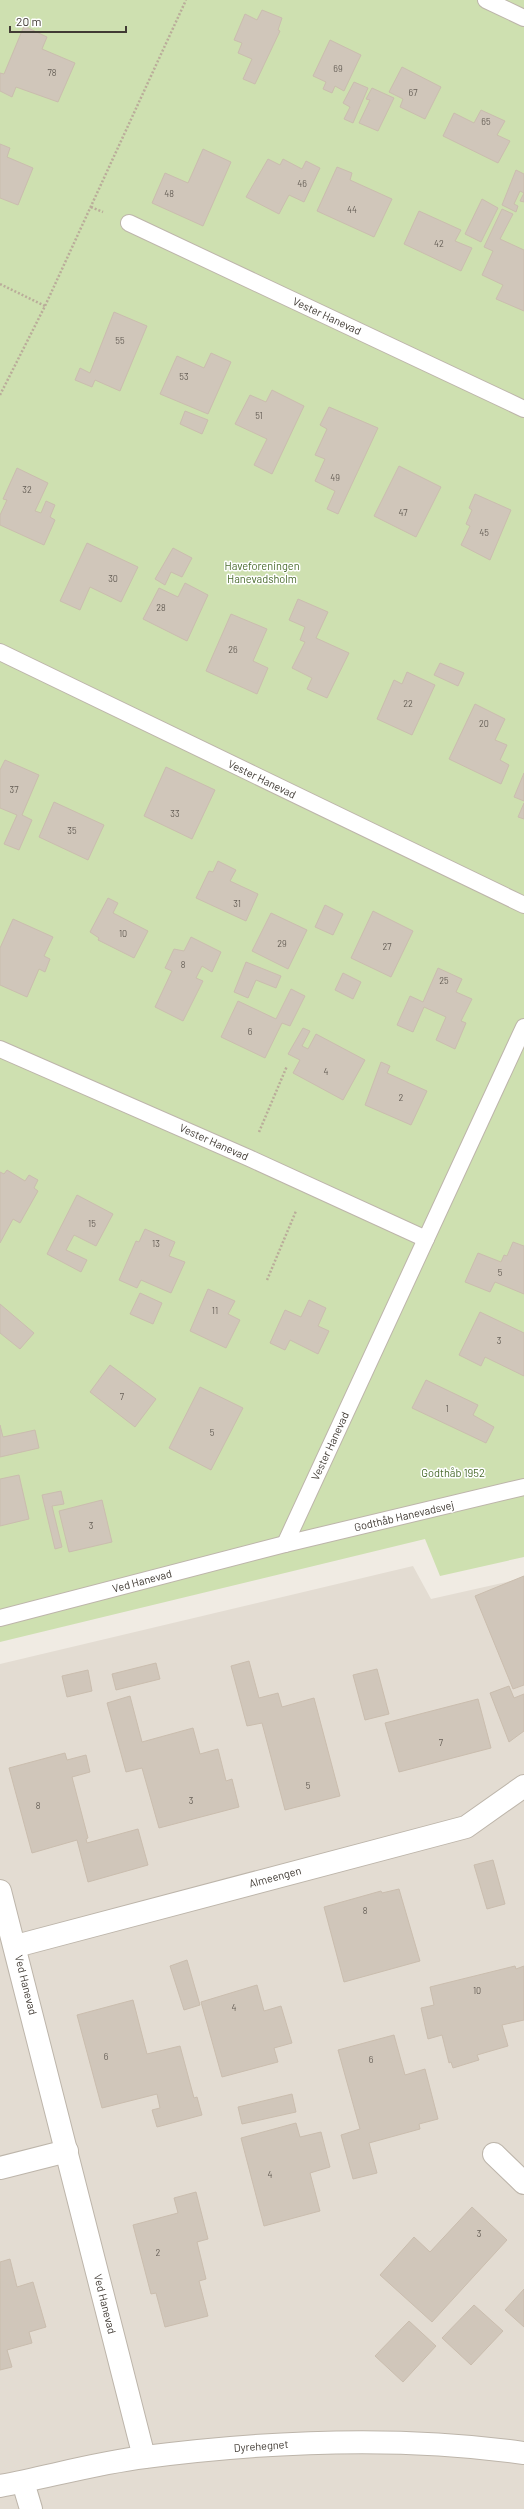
<svg xmlns="http://www.w3.org/2000/svg" width="524" height="2509" font-family="Barlow,sans-serif">
	<style>
		.residential { fill: #e3dcd2 }
		.green { fill: #cee0b0 }
		.building { fill: #d0c6ba; stroke: #cabdae }
		.lines { fill: none; stroke-linecap: round; stroke-linejoin: round }
		.service-casing { stroke: #bdb5aa; stroke-width: 18 }
		.minor-casing { stroke: #bdb5aa; stroke-width: 24 }
		.path { stroke: #baac9a; stroke-width: 2.5; stroke-dasharray: 2 2; stroke-linecap: butt }
		.service { stroke: #fff; stroke-width: 16 }
		.minor { stroke: #fff; stroke-width: 22 }
		.labels { text-anchor: middle; stroke-width: 3; stroke-linejoin: round; paint-order: stroke }
		.number-label { font-size: 9px; fill: #655e56 }
		.street-label { font-size: 11px; fill: #413b34; stroke: #fff }
		.park-label { font-size: 11px; fill: #4a6c2e; stroke: #fff }
	</style>
	<rect width="100%" height="100%" fill="#f0ebe3"/>
	<polygon class="residential" points="413,1566 431,1599 524,1578 524,2509 0,2509 0,1664"/>
	<polygon class="green" points="0,0 524,0 524,1557 440,1576 425,1539 0,1642"/>
	<g class="building">
		<polygon points="262,10 282,18 278,30 280,31 255,84 243,79 252,59 238,53 242,43 234,40 245,14 257,20"/>
		<polygon points="24,26 47,37 42,49 75,63 58,102 16,87 12,97 0,91 0,73 4,74"/>
		<polygon points="330,40 361,55 344,91 335,86 332,93 323,89 326,82 313,76"/>
		<polygon points="402,67 441,87 425,119 400,107 403,99 389,92"/>
		<polygon points="354,82 368,88 353,123 344,119 350,107 343,103"/>
		<polygon points="372,88 394,98 378,131 359,123 370,100 366,99"/>
		<polygon points="481,110 505,121 497,135 510,141 498,163 443,136 454,113 474,123"/>
		<polygon points="0,144 10,148 7,157 33,168 18,205 0,198"/>
		<polygon points="203,149 231,162 203,226 152,203 165,173 188,183"/>
		<polygon points="268,159 280,165 283,159 302,169 306,161 320,168 304,202 289,195 279,214 246,197"/>
		<polygon points="337,167 352,173 350,180 392,199 374,237 317,211"/>
		<polygon points="516,170 524,174 524,202 520,201 524,193 520,191 514,204 518,206 516,212 502,205"/>
		<polygon points="482,199 498,208 481,242 465,234"/>
		<polygon points="502,209 513,214 500,239 524,250 524,311 496,299 503,285 482,275 493,251 484,247"/>
		<polygon points="419,211 461,230 455,241 472,248 461,271 404,244"/>
		<polygon points="114,312 147,326 120,391 95,380 92,387 75,380 80,368 90,373"/>
		<polygon points="211,353 231,362 208,414 160,394 177,356 204,368"/>
		<polygon points="272,390 304,406 272,474 254,465 267,439 235,424 250,395 266,402"/>
		<polygon points="329,407 378,428 338,514 327,509 335,491 315,481 325,459 315,455 327,429 320,425"/>
		<polygon points="185,411 208,420 202,434 180,424"/>
		<polygon points="399,466 441,487 416,537 374,516"/>
		<polygon points="17,468 48,483 35,511 41,513 46,501 55,505 50,517 55,520 44,545 0,525 0,515 7,500 3,499"/>
		<polygon points="475,494 511,510 490,560 461,545 470,526 466,524 472,510 469,508"/>
		<polygon points="87,543 138,567 121,602 90,587 80,610 60,601"/>
		<polygon points="173,548 192,558 182,577 171,572 165,585 155,579"/>
		<polygon points="185,583 208,595 187,641 143,619 159,588 178,597"/>
		<polygon points="298,599 328,612 316,638 349,653 327,698 307,689 312,678 292,668 305,642 300,640 305,627 289,620"/>
		<polygon points="231,614 267,629 253,661 268,668 257,694 206,671"/>
		<polygon points="440,663 464,673 458,686 434,675"/>
		<polygon points="407,672 435,685 412,735 377,719 394,680 402,684"/>
		<polygon points="475,704 505,719 495,740 507,745 500,760 509,765 501,784 449,759"/>
		<polygon points="5,760 39,775 22,815 32,820 19,850 4,844 17,815 0,808 0,770"/>
		<polygon points="166,767 215,790 192,839 144,816"/>
		<polygon points="524,773 524,801 514,797"/>
		<polygon points="54,802 104,825 88,860 39,837"/>
		<polygon points="524,803 524,819 518,817"/>
		<polygon points="218,861 236,870 230,881 258,894 246,921 196,898 209,871 213,872"/>
		<polygon points="108,898 118,903 113,913 148,931 134,958 98,940 99,938 90,932"/>
		<polygon points="325,905 343,914 333,935 315,927"/>
		<polygon points="373,911 413,931 391,977 351,958"/>
		<polygon points="271,913 307,930 288,969 252,951"/>
		<polygon points="13,919 53,937 44,956 50,959 45,972 39,969 27,997 0,985 0,948"/>
		<polygon points="191,937 221,952 212,972 202,966 196,978 203,981 183,1021 155,1007 172,971 165,968 174,949 184,951"/>
		<polygon points="246,962 281,976 276,988 256,980 248,998 234,992"/>
		<polygon points="438,968 462,979 456,992 472,999 461,1021 466,1023 455,1049 436,1040 446,1017 424,1007 413,1032 397,1025 410,996 423,1002"/>
		<polygon points="343,973 361,982 353,999 335,990"/>
		<polygon points="291,989 305,996 290,1026 282,1023 265,1058 221,1037 238,1001 276,1019"/>
		<polygon points="303,1028 310,1031 302,1046 308,1049 316,1034 365,1060 343,1100 293,1073 300,1060 288,1054"/>
		<polygon points="381,1062 390,1066 387,1073 427,1091 411,1125 365,1105"/>
		<polygon points="7,1170 25,1181 29,1175 38,1180 34,1188 38,1191 20,1223 13,1219 0,1243 0,1172 4,1174"/>
		<polygon points="77,1195 113,1214 96,1246 74,1235 66,1250 87,1260 81,1272 47,1254"/>
		<polygon points="145,1229 175,1242 169,1256 185,1262 171,1293 141,1280 137,1288 119,1280 136,1241 139,1242"/>
		<polygon points="513,1242 524,1246 524,1294 495,1282 490,1292 465,1282 478,1253 501,1262 504,1255 507,1256"/>
		<polygon points="208,1289 235,1301 228,1314 240,1320 226,1348 190,1331"/>
		<polygon points="140,1293 162,1303 153,1324 130,1314"/>
		<polygon points="309,1300 326,1308 318,1326 329,1331 318,1354 290,1340 285,1350 270,1343 285,1310 301,1317"/>
		<polygon points="0,1304 34,1333 20,1349 0,1333"/>
		<polygon points="480,1312 524,1333 524,1376 485,1357 481,1366 459,1355"/>
		<polygon points="110,1365 156,1399 135,1427 90,1392"/>
		<polygon points="426,1380 478,1405 473,1415 494,1427 486,1443 412,1408"/>
		<polygon points="200,1387 243,1408 211,1470 169,1448"/>
		<polygon points="0,1425 3,1437 35,1430 39,1448 0,1457"/>
		<polygon points="19,1475 29,1519 0,1526 0,1479"/>
		<polygon points="61,1491 64,1504 52,1506 62,1547 55,1549 42,1495"/>
		<polygon points="102,1500 112,1542 69,1552 59,1511"/>
		<polygon points="524,1576 524,1685 513,1689 475,1596"/>
		<polygon points="249,1661 259,1698 278,1693 282,1707 314,1698 340,1796 285,1810 262,1723 247,1726 231,1666"/>
		<polygon points="156,1663 160,1679 116,1690 112,1674"/>
		<polygon points="377,1669 389,1714 365,1720 353,1675"/>
		<polygon points="88,1670 92,1691 67,1697 62,1676"/>
		<polygon points="509,1686 514,1698 524,1694 524,1731 509,1742 490,1693"/>
		<polygon points="130,1696 142,1742 193,1728 200,1754 218,1749 226,1781 232,1779 239,1807 159,1828 142,1768 126,1772 107,1703"/>
		<polygon points="478,1699 491,1748 399,1772 385,1723"/>
		<polygon points="65,1753 67,1760 86,1755 90,1772 72,1777 88,1838 86,1839 87,1843 138,1829 148,1865 88,1882 77,1840 32,1853 9,1768"/>
		<polygon points="493,1860 505,1904 487,1909 474,1865"/>
		<polygon points="399,1889 420,1961 344,1982 324,1907 381,1891 382,1893"/>
		<polygon points="187,1960 200,2005 184,2010 170,1966"/>
		<polygon points="515,1966 516,1969 524,1966 524,2020 502,2025 508,2046 477,2055 479,2060 453,2068 451,2062 449,2063 442,2035 428,2039 421,2008 434,2005 430,1987"/>
		<polygon points="257,1985 264,2011 281,2006 292,2043 274,2048 278,2062 222,2077 201,2002"/>
		<polygon points="133,2000 147,2054 180,2046 194,2098 197,2097 202,2115 157,2127 152,2110 160,2108 157,2094 102,2108 77,2015"/>
		<polygon points="394,2035 405,2075 425,2069 438,2119 419,2124 420,2129 369,2143 377,2173 353,2179 341,2135 360,2129 338,2050"/>
		<polygon points="292,2094 296,2112 242,2124 238,2107"/>
		<polygon points="296,2123 300,2137 321,2132 330,2167 310,2173 320,2211 264,2226 241,2138"/>
		<polygon points="196,2192 208,2239 197,2242 206,2279 199,2281 208,2316 165,2327 156,2293 151,2294 133,2225 178,2213 174,2198"/>
		<polygon points="472,2207 507,2240 432,2322 380,2275 414,2237 430,2252"/>
		<polygon points="10,2259 17,2287 33,2282 46,2327 29,2332 32,2343 7,2350 12,2367 0,2370 0,2262"/>
		<polygon points="524,2289 524,2327 505,2310"/>
		<polygon points="474,2305 503,2331 471,2365 442,2338"/>
		<polygon points="409,2321 436,2346 403,2382 375,2356"/>
	</g>
	<g class="lines">
		<g class="service-casing">
			<g id="service">
				<polyline points="486,0 524,18"/>
				<polyline points="129,223 524,409"/>
				<polyline points="0,652 524,905"/>
				<polyline points="0,1049 249,1158 426,1239"/>
				<polyline points="285,1544 524,1027"/>
				<polyline points="0,1618 285,1544 524,1487"/>
			</g>
		</g>
		<g class="minor-casing">
			<g id="minor">
				<polyline points="0,1891 144,2457"/>
				<polyline points="16,1946 466,1827 524,1786"/>
				<polyline points="494,2154 524,2183"/>
				<polyline points="0,2168 67,2151"/>
				<polyline points="23,2482 31,2509"/>
				<path d="M0,2486C48,2477 96,2463 145,2457C270,2441 399,2435 524,2453"/>
			</g>
		</g>
		<g class="path">
			<polyline points="91,207 103,212"/>
			<polyline points="0,284 45,306"/>
			<polyline points="0,395 45,306 186,0"/>
			<polyline points="259,1132 287,1066"/>
			<polyline points="267,1280 296,1211"/>
		</g>
		<use href="#service" class="service"/>
		<use href="#minor" class="minor"/>
	</g>
	<g class="labels">
		<g class="number-label">
			<text x="338" y="72">69</text>
			<text x="52" y="76">78</text>
			<text x="413" y="96">67</text>
			<text x="486" y="125">65</text>
			<text x="302" y="187">46</text>
			<text x="169" y="197">48</text>
			<text x="352" y="213">44</text>
			<text x="439" y="247">42</text>
			<text x="120" y="344">55</text>
			<text x="184" y="380">53</text>
			<text x="259" y="419">51</text>
			<text x="335" y="481">49</text>
			<text x="27" y="493">32</text>
			<text x="403" y="516">47</text>
			<text x="484" y="536">45</text>
			<text x="113" y="582">30</text>
			<text x="161" y="611">28</text>
			<text x="233" y="653">26</text>
			<text x="408" y="707">22</text>
			<text x="484" y="727">20</text>
			<text x="14" y="793">37</text>
			<text x="175" y="817">33</text>
			<text x="72" y="834">35</text>
			<text x="237" y="907">31</text>
			<text x="123" y="937">10</text>
			<text x="282" y="947">29</text>
			<text x="387" y="950">27</text>
			<text x="183" y="968">8</text>
			<text x="444" y="984">25</text>
			<text x="250" y="1035">6</text>
			<text x="326" y="1075">4</text>
			<text x="401" y="1101">2</text>
			<text x="92" y="1227">15</text>
			<text x="156" y="1247">13</text>
			<text x="500" y="1276">5</text>
			<text x="215" y="1314">11</text>
			<text x="499" y="1344">3</text>
			<text x="122" y="1400">7</text>
			<text x="447" y="1412">1</text>
			<text x="212" y="1436">5</text>
			<text x="91" y="1529">3</text>
			<text x="441" y="1746">7</text>
			<text x="308" y="1789">5</text>
			<text x="191" y="1804">3</text>
			<text x="38" y="1809">8</text>
			<text x="365" y="1914">8</text>
			<text x="477" y="1994">10</text>
			<text x="234" y="2011">4</text>
			<text x="106" y="2060">6</text>
			<text x="371" y="2063">6</text>
			<text x="270" y="2178">4</text>
			<text x="479" y="2237">3</text>
			<text x="158" y="2256">2</text>
		</g>
		<g class="street-label">
			<text transform="translate(327 316) rotate(25)" y="4">Vester Hanevad</text>
			<text transform="translate(262 779) rotate(26)" y="4">Vester Hanevad</text>
			<text transform="translate(214 1142) rotate(24)" y="4">Vester Hanevad</text>
			<text transform="translate(330 1446) rotate(-65)" y="4">Vester Hanevad</text>
			<text transform="translate(404 1516) rotate(-13)" y="4">Godthåb Hanevadsvej</text>
			<text transform="translate(142 1581) rotate(-15)" y="4">Ved Hanevad</text>
			<text transform="translate(275 1877) rotate(-15)" y="4">Almeengen</text>
			<text transform="translate(26 1985) rotate(76)" y="4">Ved Hanevad</text>
			<text transform="translate(105 2304) rotate(76)" y="4">Ved Hanevad</text>
			<text transform="translate(261 2446) rotate(-4)" y="4">Dyrehegnet</text>
		</g>
		<g class="park-label">
			<text x="262" y="570">Haveforeningen<tspan x="262" dy="13">Hanevadsholm</tspan></text>
			<text x="453" y="1477">Godthåb 1952</text>
		</g>
	</g>
	<path d="M10 26v6h116v-6" fill="none" stroke="#413b34" stroke-width="2"/>
	<text x="16" y="26" font-size="12" fill="#413b34" stroke="#ffffff" stroke-width="3" paint-order="stroke">20 m</text>
</svg>
